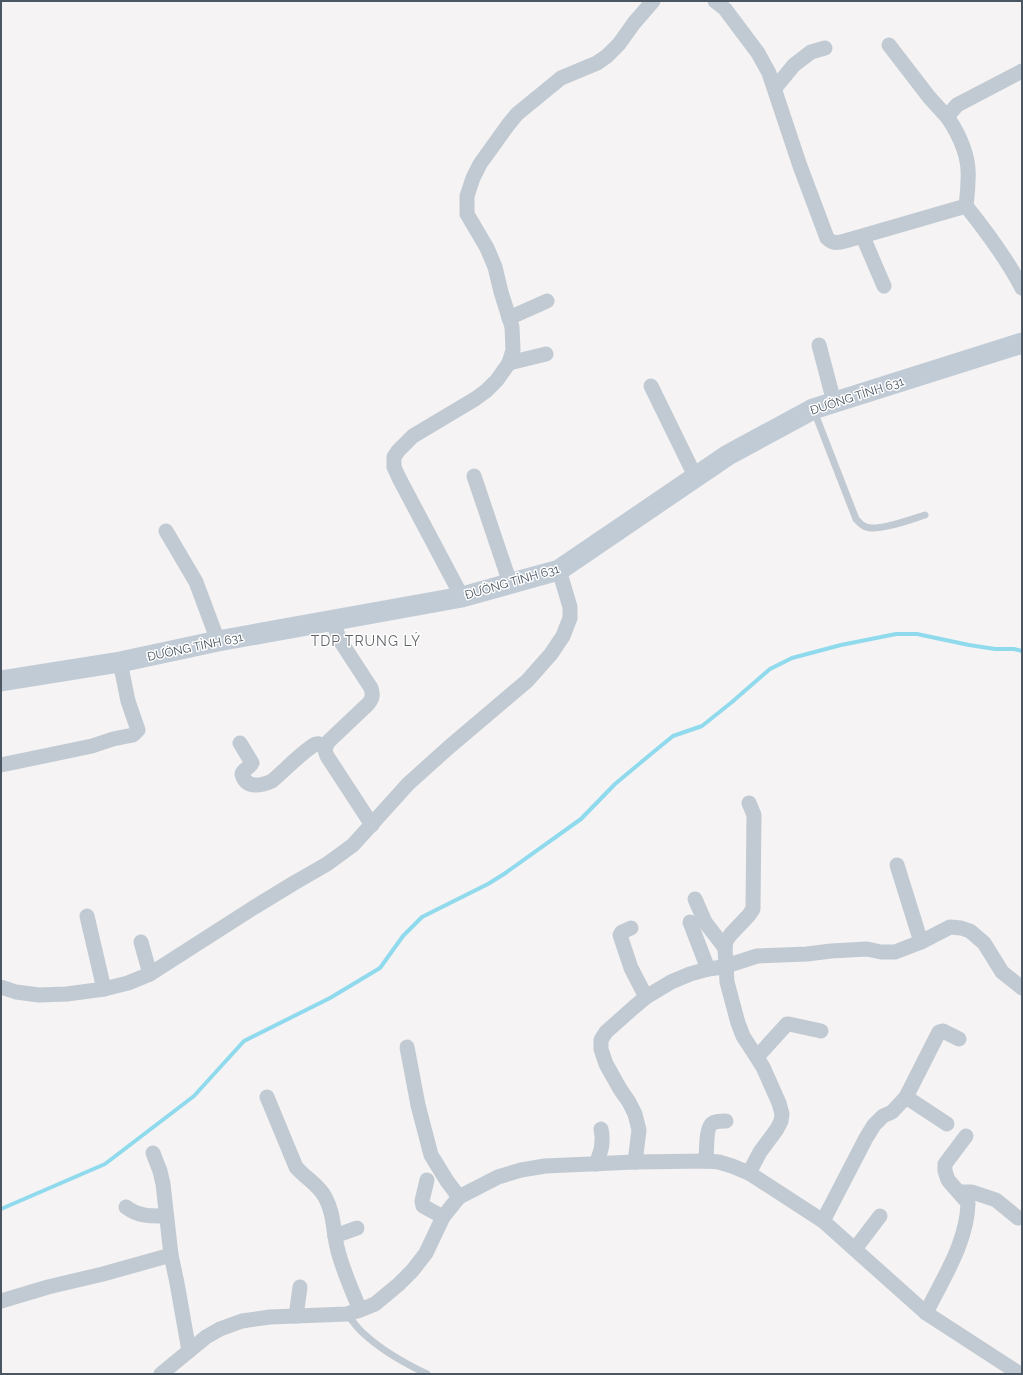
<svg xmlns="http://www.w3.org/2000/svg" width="1023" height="1375" font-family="Raleway,sans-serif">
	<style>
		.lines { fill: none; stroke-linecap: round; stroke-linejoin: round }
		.stream { stroke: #90daee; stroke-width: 4 }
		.service { stroke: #c1cad2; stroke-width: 7 }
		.minor { stroke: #c1cad2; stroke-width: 15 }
		.secondary { stroke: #c1cbd6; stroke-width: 21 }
		.labels { text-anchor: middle; stroke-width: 3; stroke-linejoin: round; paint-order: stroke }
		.street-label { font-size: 12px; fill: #4a5661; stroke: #fff }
		.quarter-label { font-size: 14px; letter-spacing: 1px; fill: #5f6368; stroke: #fff }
	</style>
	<rect width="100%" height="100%" fill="#f5f3f3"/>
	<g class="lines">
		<polyline class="stream" points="1,1209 105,1164 194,1096 244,1041 330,998 380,968 403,936 422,917 488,884 504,874 581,819 615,784 651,754 673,736 702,726 732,702 770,669 792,658 841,645 896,634 917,634 969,645 995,649 1014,649 1022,651"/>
		<g class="service">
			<path d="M814,411L856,519C859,522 862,526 866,527C877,532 912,519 925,515"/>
			<path d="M347,1314C352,1320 357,1328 363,1333C380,1349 406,1364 427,1374"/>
		</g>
		<g class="minor">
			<path d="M715,1L725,9L758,53L769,73L800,166L827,238C833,244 838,243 845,241L966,206"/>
			<polyline points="889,45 929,97 948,118"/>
			<path d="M1022,71L957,105L951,112L948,118C960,136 970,158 968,180C968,189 967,197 966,206C986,231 1007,259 1022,288"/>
			<polyline points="775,88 794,65 811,52 825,48"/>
			<polyline points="863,237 884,286"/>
			<polyline points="509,318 547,301"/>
			<polyline points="819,345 834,402"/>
			<polyline points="509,363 546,354"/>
			<polyline points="651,386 696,478"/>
			<polyline points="474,476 510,583"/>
			<polyline points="166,531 196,582 218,641"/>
			<polyline points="462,597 399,478 394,467 394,457 398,451 413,436 475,399 486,391 497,380 509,363 513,350 512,327 501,292 495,267 487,248 467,214 467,196 473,178 480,164 508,125 517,114 561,78 597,63 607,56 619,44 634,23 653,1"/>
			<path d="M332,621L341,642L371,688C373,695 373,698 368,704L329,741C325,747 324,750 327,756L372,825"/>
			<path d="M240,743L252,763C250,768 243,769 242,774C246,789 261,786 272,781C283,772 306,748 316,744C320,743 322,744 325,746"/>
			<polyline points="1,765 92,746 113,739 133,735 138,730 128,701 120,662"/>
			<polyline points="897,865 921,942"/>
			<polyline points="695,899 705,922 725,948"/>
			<polyline points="87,916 104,989"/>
			<polyline points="690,922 708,969"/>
			<polyline points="631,928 622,932 620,935 631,968 646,997"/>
			<polyline points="141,942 150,974"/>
			<polyline points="1,987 16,992 39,995 67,994 104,989 128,983 150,974 253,908 294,883 327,864 353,845 408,784 448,748 527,681 551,654 563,636 570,618 570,607 559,570"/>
			<polyline points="407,1047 418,1105 431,1155 447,1181 459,1197"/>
			<polyline points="757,1057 787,1024 789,1024 821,1031"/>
			<path d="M267,1097L296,1167C305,1178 318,1184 325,1197C334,1213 333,1230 337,1247C342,1269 352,1290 360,1310"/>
			<polyline points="906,1097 947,1124"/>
			<polyline points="153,1153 160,1171 163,1184 171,1255 177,1283 189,1351"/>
			<path d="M706,1161C707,1153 705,1127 713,1123C716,1121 722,1121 726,1121"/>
			<polyline points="635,1162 639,1130 635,1114 629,1102 620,1089 606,1064 601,1049 601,1040 606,1032 633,1008 646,997 671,982 690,974 708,969 723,967 757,956 807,954 831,951 867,949 881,952 895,952 921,942 950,927 961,928 970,931 984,943 1002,972 1022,988"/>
			<path d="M596,1164C601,1152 604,1142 601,1129"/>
			<polyline points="749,1173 760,1152 777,1129 781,1121 782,1114 779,1103 763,1067 743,1036 738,1023 727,982 725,948 726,941 731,934 749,915 753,909 754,815 749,803"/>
			<polyline points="427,1180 422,1201 423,1206 443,1217"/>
			<polyline points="959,1192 972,1192 996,1200 1018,1218"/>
			<path d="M126,1207C139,1217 151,1216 166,1216"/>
			<polyline points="823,1221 866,1138 874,1125 883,1116 892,1112 906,1097 939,1032 943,1031 959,1039"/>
			<polyline points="335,1236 357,1228"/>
			<polyline points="855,1249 880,1216"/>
			<polyline points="1,1301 48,1287 103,1274 171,1255"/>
			<path d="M926,1313C943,1278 967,1243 968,1203L948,1180L945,1171V1164L966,1136"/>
			<polyline points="296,1316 300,1287"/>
			<polyline points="161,1374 206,1337 220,1329 242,1321 270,1317 347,1314 360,1310 375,1304 399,1284 412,1271 426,1253 443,1217 459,1197 498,1177 521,1170 545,1166 635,1162 706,1161 719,1162 732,1166 749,1173 823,1221 926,1313 1020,1374"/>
		</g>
		<polyline class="secondary" points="1,681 120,662 218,641 462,597 559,570 728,455 813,409 1022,343"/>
	</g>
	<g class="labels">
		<g class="street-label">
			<text transform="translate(857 396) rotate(-18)" y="4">ĐƯỜNG TỈNH 631</text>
			<text transform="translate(512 582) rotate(-16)" y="4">ĐƯỜNG TỈNH 631</text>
			<text transform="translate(195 647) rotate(-12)" y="4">ĐƯỜNG TỈNH 631</text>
		</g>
		<g class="quarter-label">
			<text x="366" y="646">TDP TRUNG LÝ</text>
		</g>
	</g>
	<rect width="1023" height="1375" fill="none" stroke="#4a5661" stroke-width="4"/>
</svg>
